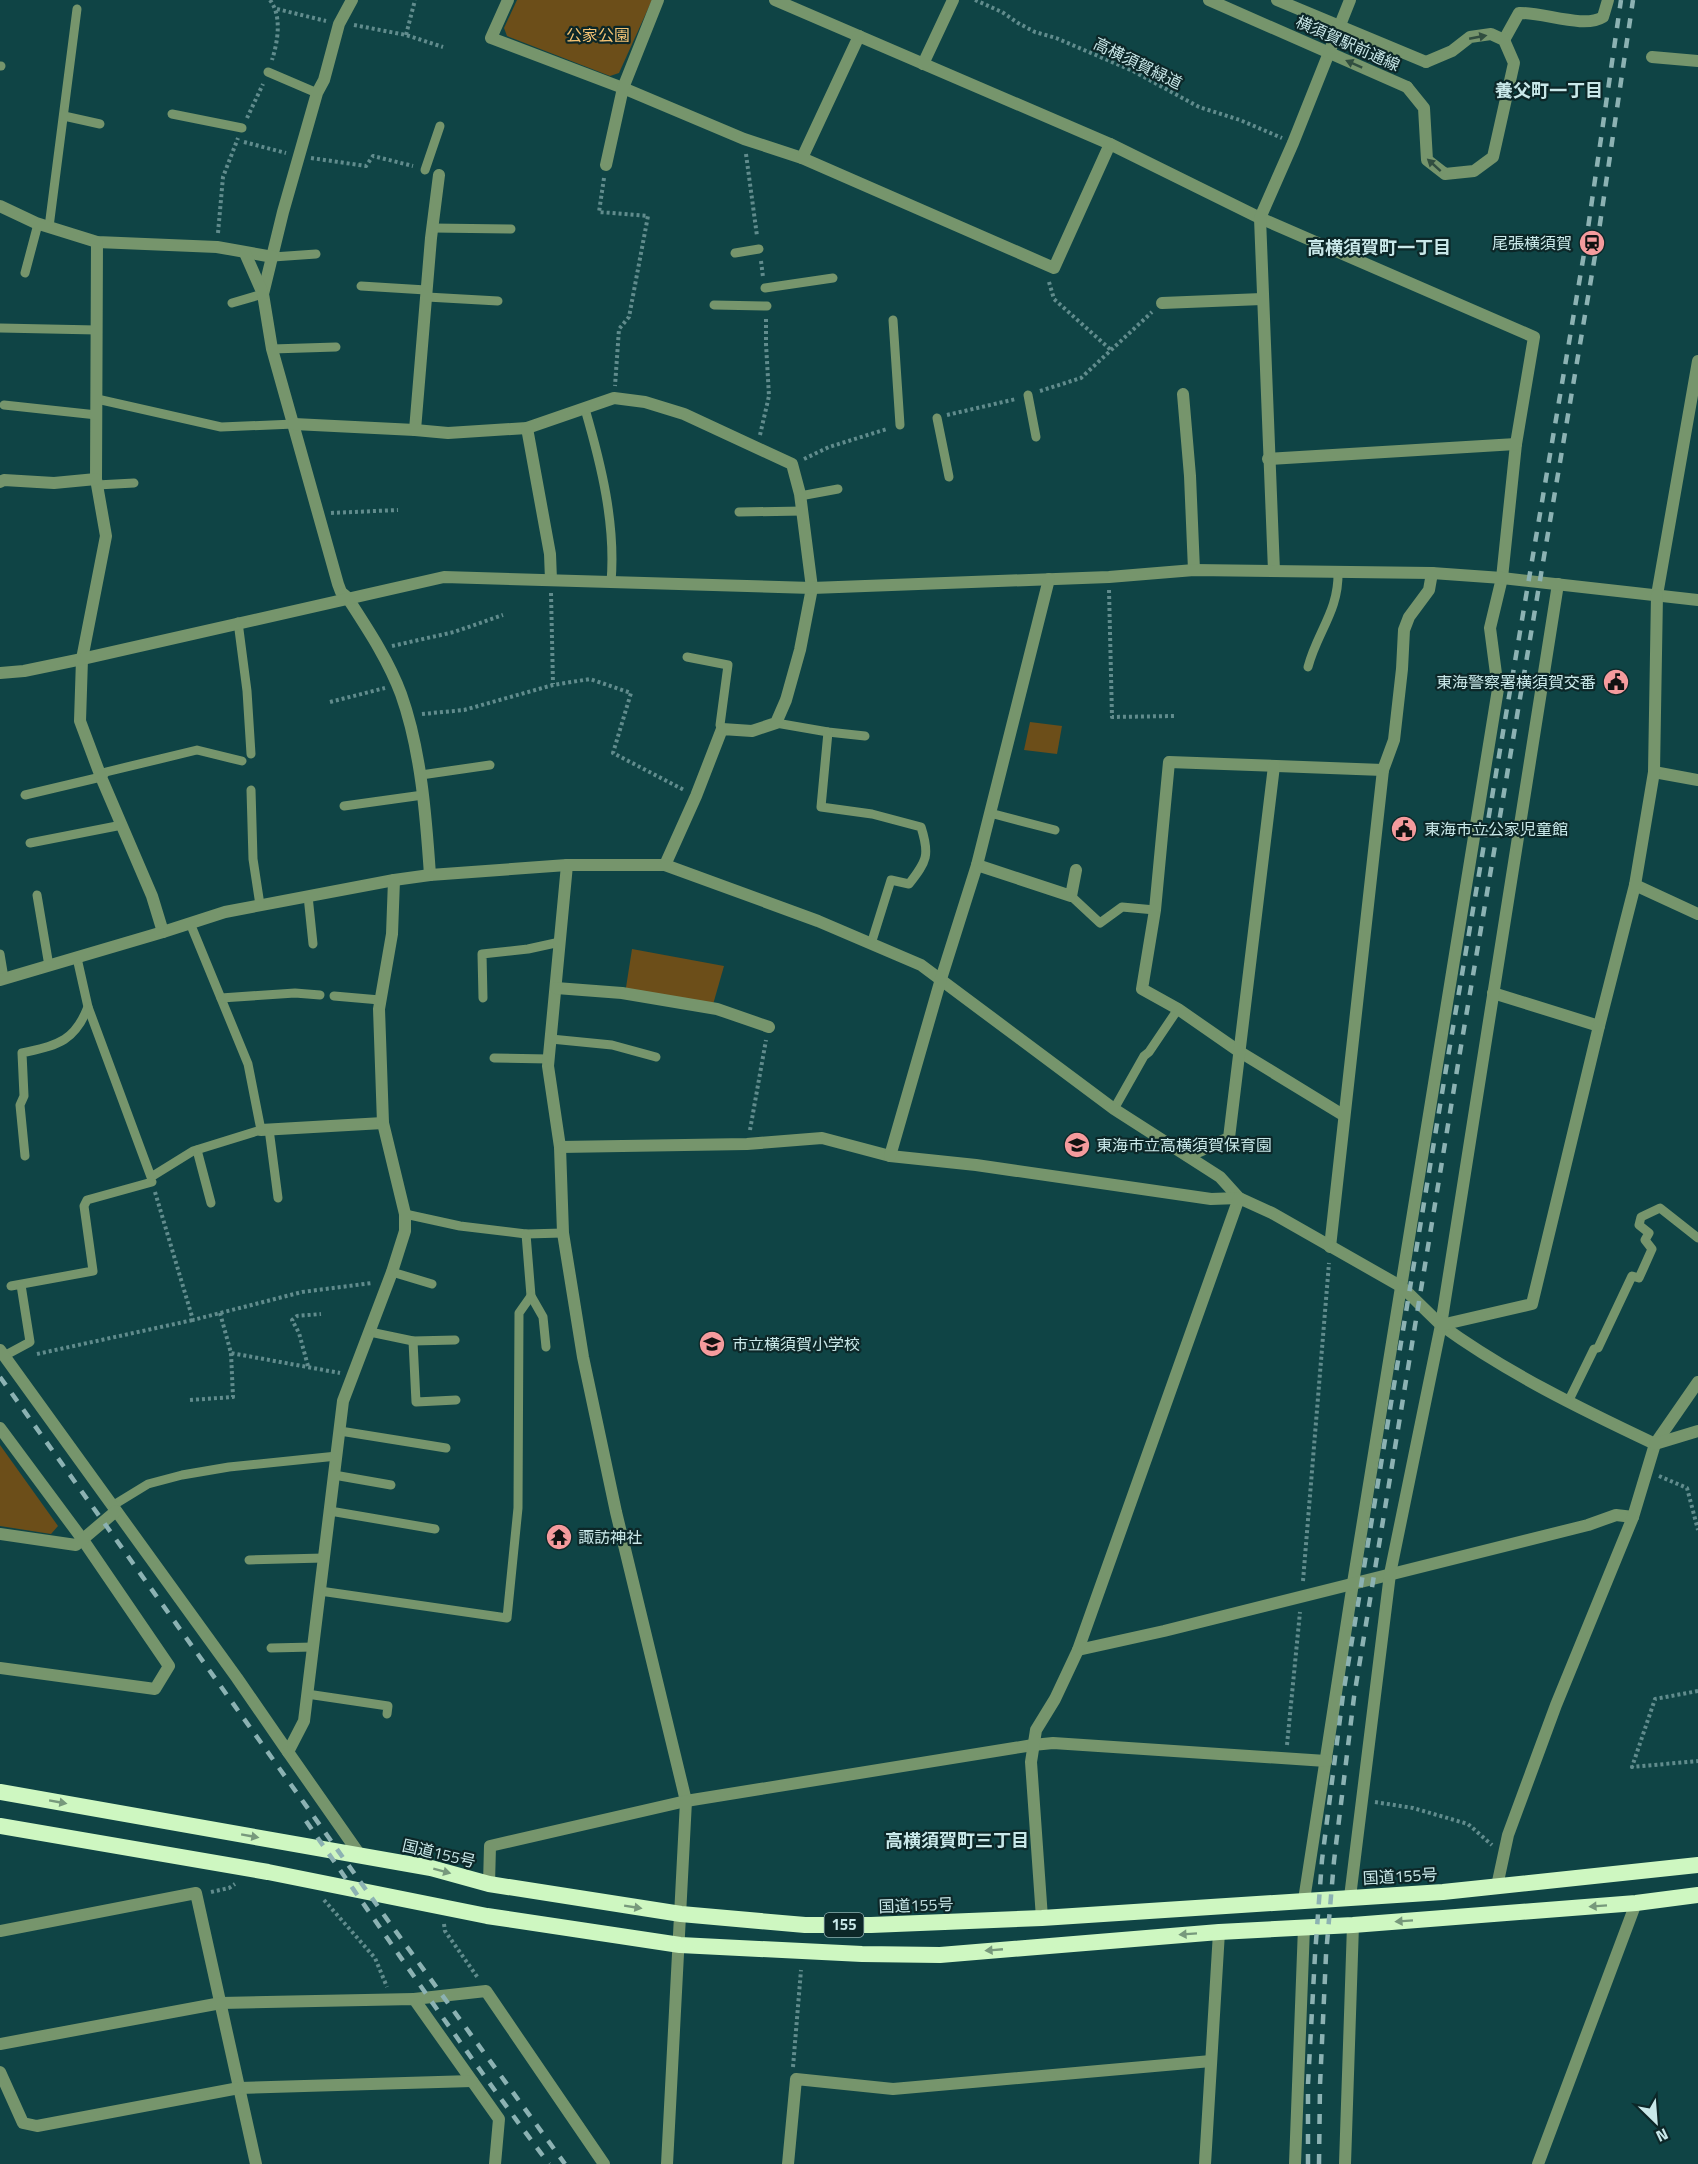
<svg xmlns="http://www.w3.org/2000/svg" width="1698" height="2164" font-family="'Titillium Web','Noto Sans JP',sans-serif">
	<style>
		.green { fill: #6c4e19 }
		.lines { fill: none; stroke-linecap: round; stroke-linejoin: round }
		.path { stroke: #618c8d; stroke-width: 4; stroke-dasharray: 3 3; stroke-linecap: butt }
		.service { stroke: #76956c; stroke-width: 9 }
		.minor { stroke: #76956c; stroke-width: 12 }
		.tertiary { stroke: #76956c; stroke-width: 12 }
		.trunk { stroke: #cef7c1; stroke-width: 16 }
		.rail { stroke: #8cb2b3; stroke-width: 4.5; stroke-dasharray: 10 10; stroke-linecap: butt }
		.oneway { fill: #314e40 }
		.oneway2 { fill: #77997c }
		.labels { text-anchor: middle; stroke-width: 4.5; stroke-linejoin: round; paint-order: stroke }
		.shield { fill: #0c2728; stroke: #90aeaf; stroke-width: 1.5 }
		.shield-label { font-size: 15px; font-weight: bold; fill: #c9e8e9 }
		.park-label { font-size: 16px; fill: #f5c475; stroke: #0c2728 }
		.street-label { font-size: 16px; fill: #c9e8e9; stroke: #0c2728 }
		.poi-label { font-size: 16px; fill: #c9e8e9; stroke: #0c2728; text-anchor: start }
		.neighbourhood-label { font-size: 18px; font-weight: bold; fill: #c9e8e9; stroke: #0c2728 }
	</style>
	<rect width="100%" height="100%" fill="#0f4445"/>
	<g class="green">
		<polygon points="517,0 652,0 619,73 610,76 507,36 504,28"/>
		<polygon points="1030,722 1062,726 1057,754 1024,750"/>
		<polygon points="632,949 724,966 712,1008 625,994"/>
		<polygon points="0,1445 58,1526 51,1534 0,1526"/>
	</g>
	<g class="lines">
		<g class="path">
			<path d="M270,0C282,16 278,41 272,60"/>
			<polyline points="975,0 1002,12 1018,23 1035,32 1056,38 1133,71 1199,107 1240,120 1282,138"/>
			<polyline points="277,9 326,21"/>
			<polyline points="354,25 406,35 443,47"/>
			<polyline points="406,35 415,0"/>
			<polyline points="247,118 263,84"/>
			<polyline points="244,142 286,153"/>
			<polyline points="746,154 757,236"/>
			<polyline points="311,158 366,166 373,156 413,166"/>
			<polyline points="604,178 599,212 648,216 629,317 619,329 615,386"/>
			<polyline points="218,233 223,177 238,138"/>
			<polyline points="761,261 763,277"/>
			<polyline points="1049,282 1054,299 1111,350"/>
			<polyline points="1040,391 1081,378 1152,312"/>
			<polyline points="947,415 1016,399"/>
			<polyline points="760,435 769,396 766,344 766,318"/>
			<polyline points="804,459 829,447 887,429"/>
			<polyline points="331,513 398,510"/>
			<polyline points="1109,590 1112,717 1175,716"/>
			<polyline points="551,593 553,684"/>
			<polyline points="392,646 454,632 503,615"/>
			<polyline points="330,702 385,688"/>
			<polyline points="422,714 464,710 553,685 590,679 631,693 613,753 684,790"/>
			<polyline points="750,1130 766,1040"/>
			<polyline points="155,1192 193,1320 302,1292 372,1283"/>
			<polyline points="220,1313 231,1353 340,1373"/>
			<polyline points="37,1354 193,1320"/>
			<polyline points="308,1366 299,1333 292,1320 297,1316 321,1314"/>
			<polyline points="190,1400 233,1397 231,1353"/>
			<polyline points="1659,1476 1687,1488 1698,1530"/>
			<polyline points="1303,1581 1329,1263"/>
			<polyline points="1698,1691 1655,1699 1632,1767 1698,1761"/>
			<polyline points="1287,1745 1300,1612"/>
			<polyline points="1375,1802 1413,1808 1468,1824 1492,1845"/>
			<polyline points="211,1892 229,1888 235,1884"/>
			<polyline points="324,1900 375,1958 387,1987"/>
			<polyline points="444,1924 445,1931 478,1978"/>
			<polyline points="793,2067 801,1970"/>
		</g>
		<g class="service">
			<polyline points="0,66 1,66"/>
			<polyline points="268,72 317,93"/>
			<polyline points="172,114 242,128"/>
			<polyline points="64,116 100,124"/>
			<polyline points="425,170 440,126"/>
			<polyline points="49,227 77,9"/>
			<polyline points="432,228 511,229"/>
			<polyline points="735,253 759,249"/>
			<polyline points="273,257 316,254"/>
			<polyline points="25,273 38,224"/>
			<polyline points="361,286 426,290"/>
			<polyline points="765,288 833,278"/>
			<polyline points="427,297 498,301"/>
			<polyline points="232,303 263,294"/>
			<polyline points="714,305 767,306"/>
			<polyline points="893,320 900,425"/>
			<polyline points="0,328 97,330"/>
			<polyline points="272,349 336,347"/>
			<polyline points="1028,395 1036,437"/>
			<polyline points="97,399 221,427 294,424"/>
			<polyline points="4,405 97,415"/>
			<path d="M585,409C601,464 616,524 611,582"/>
			<polyline points="937,418 949,477"/>
			<polyline points="97,485 134,483"/>
			<polyline points="800,496 838,489"/>
			<polyline points="739,512 803,511"/>
			<polyline points="238,622 247,691 251,754"/>
			<polyline points="687,657 728,665 720,725 722,729"/>
			<path d="M1308,667C1317,632 1339,611 1338,572"/>
			<polyline points="776,723 828,732 865,736"/>
			<path d="M828,732L821,807L872,814L921,827C930,855 927,861 909,884L891,880L871,944"/>
			<polyline points="421,775 490,765"/>
			<polyline points="251,790 253,859 260,905"/>
			<polyline points="25,795 101,777 106,772 197,750 242,761"/>
			<polyline points="344,806 423,795"/>
			<polyline points="990,813 1055,830"/>
			<polyline points="30,843 122,825"/>
			<polyline points="37,895 49,966"/>
			<polyline points="308,896 313,944"/>
			<polyline points="1071,896 1100,923 1122,907 1155,910"/>
			<polyline points="0,954 4,978"/>
			<polyline points="77,958 88,1007 151,1177 193,1151 261,1130 248,1064 190,923"/>
			<polyline points="334,996 380,1000"/>
			<polyline points="221,998 295,993 320,995"/>
			<polyline points="483,998 482,954 528,949 560,942"/>
			<polyline points="551,1039 612,1045 656,1057"/>
			<polyline points="494,1058 549,1059"/>
			<polyline points="1114,1109 1144,1056 1149,1052 1178,1009"/>
			<polyline points="269,1129 278,1198"/>
			<polyline points="197,1150 211,1203"/>
			<path d="M25,1156L20,1105L24,1096L22,1053C56,1045 74,1043 88,1007"/>
			<polyline points="405,1214 460,1226 526,1234 563,1233"/>
			<polyline points="526,1234 531,1296 543,1317 546,1347"/>
			<polyline points="392,1272 432,1284"/>
			<polyline points="11,1286 93,1271 84,1206 87,1200 152,1182"/>
			<polyline points="370,1332 413,1341 455,1340"/>
			<polyline points="413,1341 416,1402 456,1400"/>
			<polyline points="4,1356 30,1342 21,1285"/>
			<polyline points="1568,1402 1594,1349 1598,1348 1632,1276 1639,1278 1652,1249 1645,1240 1649,1233 1639,1225 1641,1217 1660,1208 1698,1238"/>
			<polyline points="340,1431 446,1448"/>
			<polyline points="334,1475 391,1485"/>
			<polyline points="112,1506 148,1484 182,1475 229,1467 337,1456"/>
			<polyline points="330,1511 435,1529"/>
			<polyline points="249,1560 324,1558"/>
			<polyline points="320,1591 507,1618 518,1508 519,1313 531,1296"/>
			<polyline points="271,1648 313,1647"/>
			<polyline points="307,1694 388,1706 387,1714"/>
		</g>
		<g class="minor">
			<path d="M352,0L339,24L324,80L317,93L283,212L263,294L272,349L338,584L341,592L347,597C367,628 388,659 401,694C421,750 426,816 430,875"/>
			<polyline points="508,0 491,38 623,88 744,139 802,158 1054,268 1110,144"/>
			<polyline points="775,0 1110,144 1260,218 1534,337 1516,444 1502,578 1490,628 1498,689 1353,1583 1304,1900"/>
			<path d="M1504,40L1519,13C1543,12 1584,29 1603,17L1608,0"/>
			<polyline points="1652,57 1698,61"/>
			<polyline points="923,64 953,0"/>
			<polyline points="1407,87 1424,108 1427,160 1445,174 1474,171 1493,157 1514,63 1504,40 1491,34 1470,37 1452,51 1426,62"/>
			<polyline points="802,158 859,36"/>
			<polyline points="606,165 623,88 658,0"/>
			<polyline points="0,206 36,223 97,242 217,247 273,257"/>
			<polyline points="97,242 96,479 106,536 82,659 80,721 101,777 152,896 163,932"/>
			<polyline points="245,253 263,294"/>
			<polyline points="1162,303 1262,299"/>
			<polyline points="1183,394 1190,476 1194,570"/>
			<polyline points="294,424 415,430 448,433 527,428 614,398 645,402 684,414 792,464 800,494 812,588 800,650 786,700 776,723 752,731 722,729 696,796 665,865"/>
			<polyline points="527,428 550,554 551,580"/>
			<polyline points="415,430 431,238 439,175"/>
			<polyline points="1268,459 1516,444"/>
			<polyline points="0,482 4,480 54,483 96,479"/>
			<polyline points="1274,571 1260,218 1293,143 1350,0"/>
			<polyline points="1657,595 1698,361"/>
			<polyline points="1654,772 1698,780"/>
			<polyline points="567,865 548,1066 560,1147 563,1233 583,1357 616,1512 686,1801"/>
			<polyline points="977,865 1071,896 1076,870"/>
			<polyline points="1635,885 1698,914"/>
			<polyline points="0,980 163,932 225,912 394,880 430,875 567,865 665,865 818,921 921,965 1114,1109 1220,1177 1239,1198"/>
			<polyline points="556,988 622,993 717,1009 769,1027"/>
			<polyline points="1493,993 1599,1026"/>
			<polyline points="1343,1115 1240,1052 1178,1009 1142,989 1155,910 1169,762 1383,770"/>
			<polyline points="261,1130 383,1123"/>
			<polyline points="560,1147 747,1144 822,1138 890,1156 976,1165 1211,1199 1239,1198"/>
			<polyline points="1188,1156 1229,1138 1274,766"/>
			<polyline points="1330,1247 1383,770 1394,740 1402,669 1404,630 1409,617 1429,590 1432,573"/>
			<path d="M1441,1325C1507,1373 1581,1409 1655,1444"/>
			<polyline points="0,1350 237,1678 288,1752 304,1721 343,1401 392,1272 405,1231 405,1214 383,1123 379,1009 392,934 394,880"/>
			<polyline points="0,1428 83,1540 169,1666 155,1689 0,1668"/>
			<polyline points="0,1534 76,1545 116,1511"/>
			<polyline points="1078,1650 1164,1631 1588,1525 1616,1515 1633,1517"/>
			<polyline points="1497,1886 1508,1835 1556,1705 1633,1517 1655,1444 1698,1382"/>
			<polyline points="1350,1897 1390,1574 1441,1325 1558,584"/>
			<polyline points="0,1931 196,1893 256,2164"/>
			<polyline points="414,1999 486,1991 604,2164"/>
			<polyline points="0,2044 221,2003 414,1999 499,2119 495,2164"/>
			<polyline points="0,2072 23,2123 37,2126 239,2088 472,2081"/>
			<polyline points="788,2164 796,2079 893,2089 1211,2061"/>
			<polyline points="1205,2164 1219,1932"/>
			<polyline points="1295,2164 1304,1927"/>
			<polyline points="1345,2164 1353,1925"/>
			<polyline points="1538,2164 1636,1903"/>
		</g>
		<g class="tertiary">
			<polyline points="1209,0 1407,87"/>
			<polyline points="1277,0 1426,62"/>
			<polyline points="0,673 24,671 82,659 444,577 812,588 1109,577 1194,570 1432,573 1502,578 1698,600"/>
			<polyline points="890,1156 941,979 977,865 1049,579"/>
			<polyline points="1655,1444 1698,1431"/>
			<polyline points="288,1752 360,1855"/>
			<polyline points="489,1884 490,1846 686,1801 1033,1745 1053,1743 1326,1761"/>
			<polyline points="1042,1918 1031,1762 1036,1730 1055,1699 1078,1650 1239,1198 1272,1213 1402,1287 1441,1325 1532,1304 1599,1026 1635,885 1654,772 1657,595"/>
			<polyline points="667,2164 686,1801"/>
		</g>
		<g class="trunk">
			<polyline points="0,1792 431,1868 489,1884 681,1914 805,1925 871,1925 1042,1918 1443,1892 1698,1865"/>
			<polyline points="0,1826 268,1872 487,1916 680,1945 862,1954 940,1955 1219,1932 1353,1925 1636,1903 1698,1895"/>
		</g>
		<g class="rail">
			<polyline points="0,1377 389,1922 565,2164"/>
			<path d="M306,1821C386,1936 465,2052 549,2164"/>
			<polyline points="1308,2164 1308,2084 1315,1955 1322,1860 1343,1695 1448,1057 1586,242 1621,0"/>
			<polyline points="1319,2164 1320,2085 1326,1955 1334,1861 1354,1697 1459,1058 1597,244 1633,0"/>
		</g>
	</g>
	<defs><path id="oneway-solid" d="M-6-.8H1V-3.2L6.5 0L1 3.2V.8H-6Z" transform="scale(1.5)"/></defs>
	<g class="oneway">
		<use href="#oneway-solid" transform="translate(1478 37) rotate(-11)"/>
		<use href="#oneway-solid" transform="translate(1354 64) rotate(-156)"/>
		<use href="#oneway-solid" transform="translate(1434 165) rotate(-138)"/>
	</g>
	<g class="oneway2">
		<use href="#oneway-solid" transform="translate(58 1802) rotate(10)"/>
		<use href="#oneway-solid" transform="translate(250 1836) rotate(10)"/>
		<use href="#oneway-solid" transform="translate(442 1871) rotate(15)"/>
		<use href="#oneway-solid" transform="translate(1598 1906) rotate(176)"/>
		<use href="#oneway-solid" transform="translate(633 1907) rotate(9)"/>
		<use href="#oneway-solid" transform="translate(1404 1921) rotate(176)"/>
		<use href="#oneway-solid" transform="translate(1188 1934) rotate(176)"/>
		<use href="#oneway-solid" transform="translate(994 1950) rotate(175)"/>
	</g>
	<defs>
		<g id="station-disc" transform="scale(1.35)"><circle r="9.5" fill="#f59b9d" stroke="#0c2728"/><path d="M-3-6H3Q5-6 5-4V2Q5 4 3 4L4.5 6H3L1.5 4h-3L-3 6H-4.5L-3 4Q-5 4-5 2V-4Q-5-6-3-6ZM-3.5-4v3h7v-3ZM-3.5 1v1.5H-2V1ZM2 1v1.5H3.5V1Z" fill="#111"/></g>
		<g id="civic-disc" transform="scale(1.35)"><circle r="9.5" fill="#f59b9d" stroke="#0c2728"/><path d="M-.6-6.5H3V-4.5H.6V-3L4-1V1h2V6H-6V1h2V-1L-.6-3ZM-1.2 2.5V6h2.4V2.5Z" fill="#111"/></g>
		<g id="school-disc" transform="scale(1.35)"><circle r="9.5" fill="#f59b9d" stroke="#0c2728"/><path d="M0-5L7-2L0 1L-7-2ZM-4 1L0 2.5L4 1V4Q0 6-4 4Z" fill="#111"/></g>
		<g id="temple-disc" transform="scale(1.35)"><circle r="9.5" fill="#f59b9d" stroke="#0c2728"/><path d="M0-6L5-2H3V0L6.5 2.5H4V6H1.5V3h-3V6H-4V2.5H-6.5L-3 0V-2H-5Z" fill="#111"/></g>
	</defs>
	<g fill-rule="evenodd">
		<use href="#station-disc" x="1592" y="243"/>
		<use href="#civic-disc" x="1616" y="682"/>
		<use href="#civic-disc" x="1404" y="829"/>
		<use href="#school-disc" x="1077" y="1145"/>
		<use href="#school-disc" x="712" y="1344"/>
		<use href="#temple-disc" x="559" y="1537"/>
	</g>
	<g class="labels">
		<rect class="shield" x="824.5" y="1913" width="39" height="24" rx="4.5"/>
		<g class="shield-label">
			<text x="844" y="1930">155</text>
		</g>
		<g class="park-label">
			<text x="598" y="41">公家公園</text>
		</g>
		<g class="street-label">
			<text transform="translate(1348 43) rotate(24)" y="6">横須賀駅前通線</text>
			<text transform="translate(1138 63) rotate(26)" y="6">高横須賀緑道</text>
			<text transform="translate(439 1853) rotate(13)" y="6">国道155号</text>
			<text transform="translate(1400 1876) rotate(-3)" y="6">国道155号</text>
			<text transform="translate(916 1905) rotate(-2)" y="6">国道155号</text>
		</g>
		<g class="poi-label">
			<text x="1572" y="249" text-anchor="end">尾張横須賀</text>
			<text x="1596" y="688" text-anchor="end">東海警察署横須賀交番</text>
			<text x="1424" y="835">東海市立公家児童館</text>
			<text x="1096" y="1151">東海市立高横須賀保育園</text>
			<text x="732" y="1350">市立横須賀小学校</text>
			<text x="578" y="1543">諏訪神社</text>
		</g>
		<g class="neighbourhood-label">
			<text x="1549" y="97">養父町一丁目</text>
			<text x="1379" y="254">高横須賀町一丁目</text>
			<text x="957" y="1847">高横須賀町三丁目</text>
		</g>
	</g>
	<g transform="translate(1656 2122) rotate(155)" stroke="#0c2728" stroke-width="4.5" paint-order="stroke">
	<path d="M0-4.5L10 22L0 15L-10 22Z" fill="#c9e8e9"/>
	<text y="-9" font-size="16" font-weight="bold" text-anchor="middle" fill="#c9e8e9">N</text>
	</g>
</svg>
